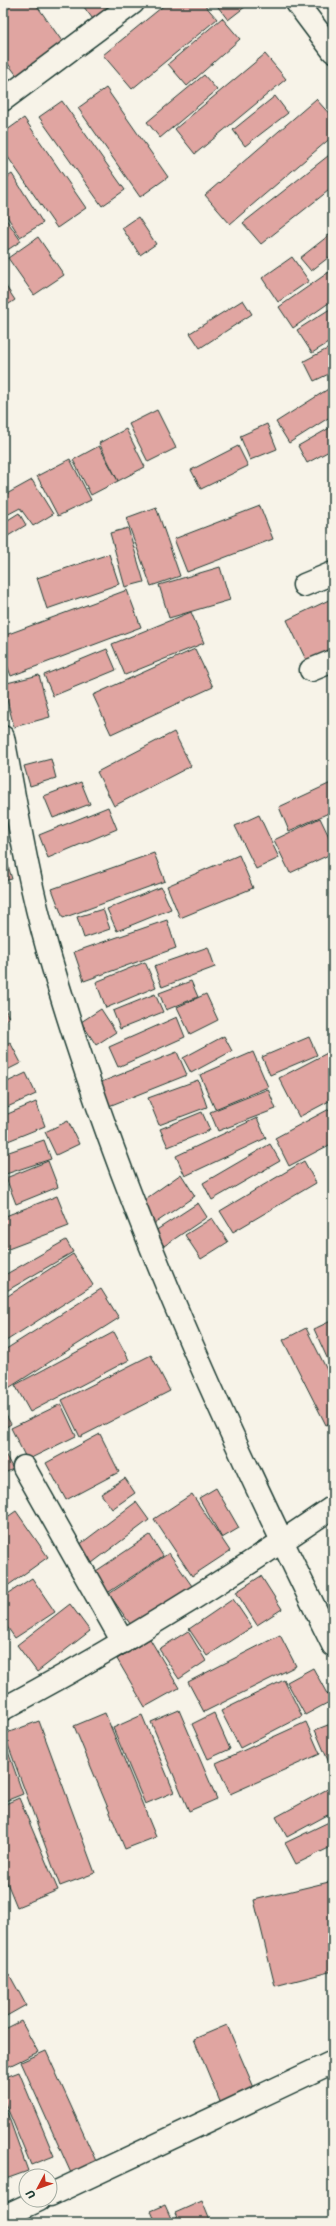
<svg xmlns="http://www.w3.org/2000/svg" width="336" height="2226" font-family="Sriracha,sans-serif">
	<style>
		.building { fill: #e0a5a1; stroke: #1f3d34 }
		.lines { fill: none; stroke-linecap: round; stroke-linejoin: round }
		.minor-casing { stroke: #1f3d34; stroke-width: 25 }
		.minor { stroke: #f7f3e8; stroke-width: 22 }
	</style>
	<rect width="100%" height="100%" fill="#f7f3e8"/>
	<filter id="ink" filterUnits="userSpaceOnUse"><feTurbulence type="fractalNoise" baseFrequency=".025" numOctaves="2"/><feDisplacementMap in="SourceGraphic" scale="8" xChannelSelector="R" yChannelSelector="G"/><feConvolveMatrix kernelMatrix="1 2 1 2 8 2 1 2 1" color-interpolation-filters="sRGB"/></filter>
	<g filter="url(#ink)">
		<g class="building">
			<polygon points="3,3 35,3 64,44 18,77 3,57"/>
			<polygon points="81,3 129,3 98,26"/>
			<polygon points="167,3 203,3 217,19 132,89 103,55"/>
			<polygon points="215,3 250,3 228,20"/>
			<polygon points="222,18 240,39 187,86 168,64"/>
			<polygon points="265,54 286,79 195,154 175,129"/>
			<polygon points="204,75 217,90 160,138 147,122"/>
			<polygon points="106,88 168,177 140,197 78,108"/>
			<polygon points="275,96 288,113 245,146 233,130"/>
			<polygon points="316,99 333,118 333,136 230,224 205,195"/>
			<polygon points="62,101 125,190 102,206 39,117"/>
			<polygon points="24,118 86,208 57,228 3,150 3,133"/>
			<polygon points="333,152 333,187 261,244 243,223"/>
			<polygon points="12,174 43,223 20,237 3,210 3,180"/>
			<polygon points="3,215 21,241 3,253"/>
			<polygon points="138,217 156,244 140,255 122,228"/>
			<polygon points="333,232 333,254 311,271 300,258"/>
			<polygon points="38,237 64,275 34,295 8,258"/>
			<polygon points="292,257 309,281 278,302 262,278"/>
			<polygon points="329,272 333,278 333,300 293,328 279,307"/>
			<polygon points="3,282 15,300 3,308"/>
			<polygon points="243,300 252,314 200,348 190,333"/>
			<polygon points="333,307 333,340 312,353 297,330"/>
			<polygon points="333,346 333,372 314,381 304,361"/>
			<polygon points="333,386 333,415 289,443 276,422"/>
			<polygon points="157,410 176,448 148,462 129,424"/>
			<polygon points="267,424 277,449 250,460 240,436"/>
			<polygon points="333,426 333,449 307,463 298,446"/>
			<polygon points="126,429 145,467 118,481 99,443"/>
			<polygon points="99,446 118,481 91,495 73,460"/>
			<polygon points="238,446 248,466 201,489 191,470"/>
			<polygon points="70,459 91,500 58,516 37,476"/>
			<polygon points="32,480 53,514 33,526 20,508 3,517 3,496"/>
			<polygon points="260,506 273,539 187,572 174,539"/>
			<polygon points="156,507 180,576 151,586 126,518"/>
			<polygon points="19,513 26,525 3,539 3,523"/>
			<polygon points="128,528 144,582 125,587 110,533"/>
			<polygon points="109,554 119,584 47,609 37,578"/>
			<polygon points="220,567 230,600 169,618 159,585"/>
			<polygon points="127,590 141,627 11,676 3,654 3,636"/>
			<polygon points="333,598 333,649 307,662 287,620"/>
			<polygon points="191,612 204,643 125,675 112,644"/>
			<polygon points="107,649 116,670 53,696 44,675"/>
			<polygon points="195,649 213,687 111,734 93,695"/>
			<polygon points="39,675 50,717 14,727 3,684"/>
			<polygon points="174,732 191,766 114,806 97,772"/>
			<polygon points="51,759 56,778 30,786 24,766"/>
			<polygon points="81,782 90,804 53,818 44,796"/>
			<polygon points="333,782 333,811 289,831 279,807"/>
			<polygon points="108,807 117,829 48,858 39,835"/>
			<polygon points="259,815 279,858 256,869 235,826"/>
			<polygon points="320,818 333,845 333,853 290,873 274,840"/>
			<polygon points="3,849 12,879 3,881"/>
			<polygon points="154,853 165,881 63,918 52,889"/>
			<polygon points="239,855 253,888 180,918 167,886"/>
			<polygon points="161,887 171,909 117,931 107,909"/>
			<polygon points="103,909 110,929 84,938 77,917"/>
			<polygon points="167,920 176,948 84,981 74,952"/>
			<polygon points="208,947 215,967 162,987 154,966"/>
			<polygon points="145,962 156,987 106,1008 96,982"/>
			<polygon points="191,981 198,997 166,1010 159,993"/>
			<polygon points="155,994 163,1012 120,1029 113,1011"/>
			<polygon points="206,994 218,1020 190,1034 177,1007"/>
			<polygon points="3,1004 9,1018 3,1021"/>
			<polygon points="101,1009 116,1032 96,1045 81,1022"/>
			<polygon points="177,1017 185,1037 118,1067 109,1047"/>
			<polygon points="224,1036 232,1051 191,1073 183,1058"/>
			<polygon points="309,1037 317,1055 270,1075 262,1057"/>
			<polygon points="10,1042 21,1063 3,1072 3,1046"/>
			<polygon points="333,1050 333,1099 299,1117 279,1078"/>
			<polygon points="177,1052 187,1075 104,1108 94,1085"/>
			<polygon points="253,1052 268,1087 215,1109 200,1075"/>
			<polygon points="26,1073 36,1094 3,1109 3,1084"/>
			<polygon points="198,1080 207,1107 159,1125 148,1098"/>
			<polygon points="268,1089 276,1109 218,1131 210,1112"/>
			<polygon points="36,1102 45,1126 3,1143 3,1116"/>
			<polygon points="333,1107 333,1143 289,1166 275,1138"/>
			<polygon points="202,1112 210,1130 168,1147 160,1129"/>
			<polygon points="257,1118 266,1138 185,1176 176,1156"/>
			<polygon points="68,1121 79,1144 56,1155 45,1132"/>
			<polygon points="44,1140 51,1159 3,1175 3,1154"/>
			<polygon points="270,1144 280,1161 212,1200 203,1183"/>
			<polygon points="48,1161 58,1187 16,1204 6,1178"/>
			<polygon points="304,1161 316,1183 233,1232 220,1211"/>
			<polygon points="181,1174 195,1196 151,1226 137,1205"/>
			<polygon points="57,1196 69,1226 3,1251 3,1217"/>
			<polygon points="198,1203 207,1217 164,1246 155,1231"/>
			<polygon points="212,1218 228,1242 201,1259 185,1235"/>
			<polygon points="66,1240 73,1252 3,1293 3,1276"/>
			<polygon points="73,1254 93,1285 3,1343 3,1299"/>
			<polygon points="101,1289 119,1318 7,1389 3,1383 3,1351"/>
			<polygon points="333,1320 333,1371 314,1329"/>
			<polygon points="306,1328 333,1382 333,1421 326,1425 283,1340"/>
			<polygon points="114,1332 129,1360 30,1412 15,1385"/>
			<polygon points="151,1355 170,1391 80,1437 62,1400"/>
			<polygon points="61,1404 76,1436 27,1460 11,1428"/>
			<polygon points="3,1410 11,1424 3,1429"/>
			<polygon points="100,1434 119,1472 66,1500 46,1463"/>
			<polygon points="3,1450 13,1469 3,1474"/>
			<polygon points="125,1478 135,1493 112,1509 101,1494"/>
			<polygon points="216,1488 239,1528 222,1538 199,1498"/>
			<polygon points="192,1494 230,1551 192,1576 154,1519"/>
			<polygon points="136,1502 149,1520 88,1566 75,1548"/>
			<polygon points="16,1511 48,1557 3,1589 3,1520"/>
			<polygon points="150,1535 163,1556 103,1596 90,1575"/>
			<polygon points="169,1553 192,1586 133,1628 109,1594"/>
			<polygon points="261,1576 282,1609 257,1625 236,1592"/>
			<polygon points="32,1578 55,1612 15,1638 3,1621 3,1597"/>
			<polygon points="233,1599 252,1627 207,1656 189,1629"/>
			<polygon points="70,1604 90,1631 37,1672 17,1645"/>
			<polygon points="188,1631 206,1661 179,1679 159,1649"/>
			<polygon points="280,1635 296,1666 204,1712 188,1682"/>
			<polygon points="150,1639 179,1688 145,1707 117,1659"/>
			<polygon points="313,1668 331,1701 305,1715 287,1682"/>
			<polygon points="284,1680 302,1716 240,1748 221,1711"/>
			<polygon points="179,1710 217,1799 189,1811 151,1722"/>
			<polygon points="105,1713 156,1837 125,1849 74,1726"/>
			<polygon points="214,1713 230,1749 208,1759 192,1724"/>
			<polygon points="142,1715 174,1792 145,1804 113,1728"/>
			<polygon points="39,1721 95,1873 60,1886 4,1734"/>
			<polygon points="306,1722 320,1754 230,1794 216,1763"/>
			<polygon points="333,1723 333,1772 315,1730"/>
			<polygon points="5,1743 23,1794 3,1802 3,1744"/>
			<polygon points="333,1786 333,1812 287,1837 276,1817"/>
			<polygon points="19,1798 58,1890 17,1907 3,1873 3,1805"/>
			<polygon points="333,1820 333,1846 296,1864 285,1843"/>
			<polygon points="333,1881 333,1971 275,1986 254,1900"/>
			<polygon points="9,1974 26,2005 3,2018 3,1977"/>
			<polygon points="21,2021 38,2052 3,2069 3,2030"/>
			<polygon points="227,2025 255,2090 221,2104 194,2039"/>
			<polygon points="46,2051 100,2170 75,2182 21,2062"/>
			<polygon points="19,2072 54,2156 31,2165 3,2098 3,2078"/>
			<polygon points="3,2101 28,2171 3,2180"/>
			<polygon points="202,2201 211,2223 179,2223 175,2213"/>
			<polygon points="165,2205 173,2223 156,2223 151,2211"/>
		</g>
		<g class="lines">
			<g class="minor-casing">
				<g id="minor">
					<polyline points="297,3 333,51"/>
					<polyline points="3,100 133,3"/>
					<polyline points="304,585 333,573"/>
					<polyline points="311,670 333,661"/>
					<path d="M3,737C16,805 28,880 47,947C116,1189 221,1420 333,1645"/>
					<polyline points="24,1467 123,1642"/>
					<path d="M3,1709C117,1648 227,1580 333,1507"/>
					<polyline points="50,2195 333,2062"/>
					<polyline points="3,2217 39,2200"/>
				</g>
			</g>
			<use href="#minor" class="minor"/>
		</g>
	</g>
	<rect width="336" height="2226" fill="none" stroke="#f7f3e8" stroke-width="16"/>
	<rect x="8" y="8" width="320" height="2210" fill="none" stroke="#1f3d34" stroke-width="1.5" filter="url(#ink)"/>
	<g transform="translate(38 2188) rotate(229)"><circle r="19" fill="#f7f3e8" stroke="#a1aaa0"/>
	<path d="M0-3L7 15L0 10L-7 15Z" fill="#c8321e"/>
	<text y="-6" font-size="11" font-weight="bold" text-anchor="middle" fill="#1f3d34">U</text>
	</g>
</svg>
